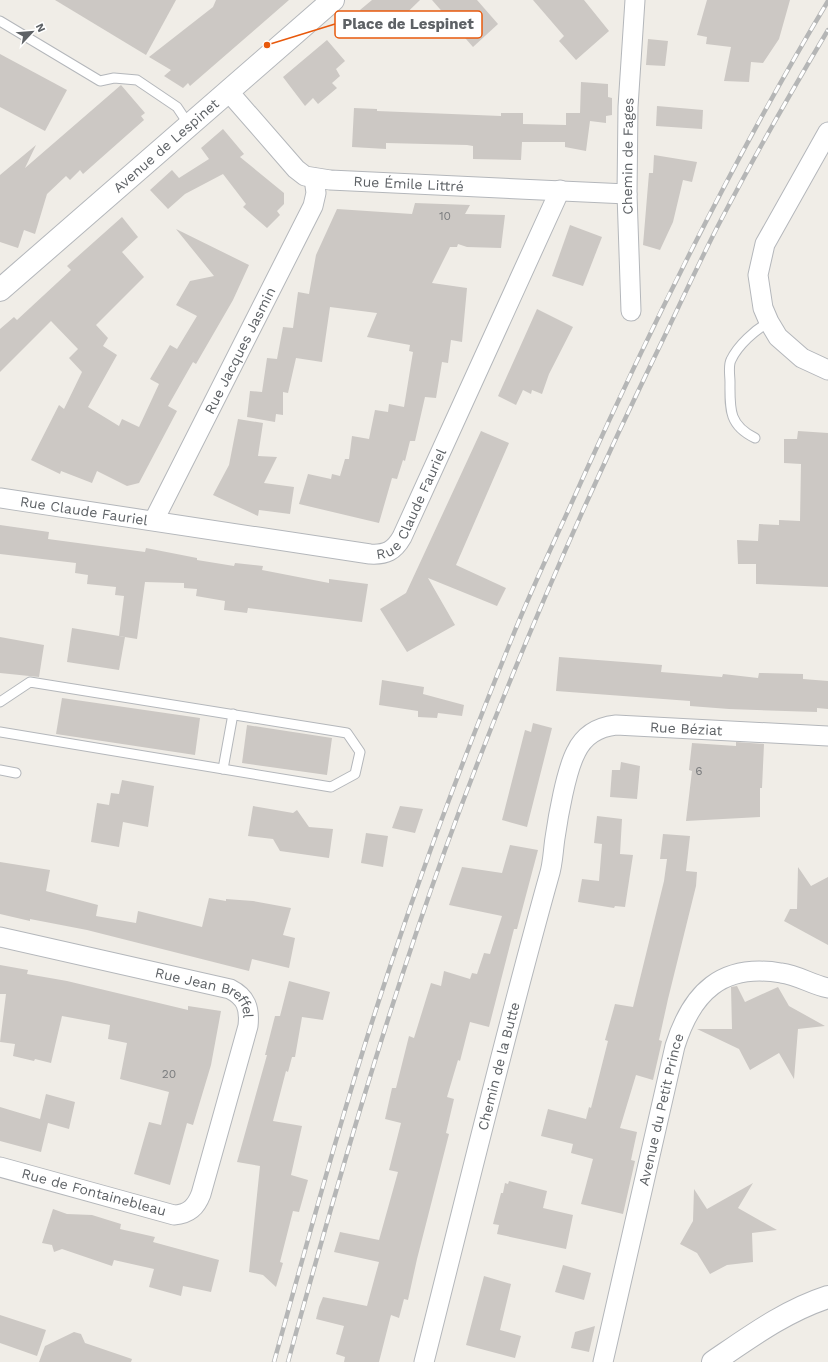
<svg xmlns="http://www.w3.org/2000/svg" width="828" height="1362" font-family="'Work Sans',sans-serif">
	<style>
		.building { fill: #ccc8c4 }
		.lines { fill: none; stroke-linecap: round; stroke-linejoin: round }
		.service-casing { stroke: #b4b7bb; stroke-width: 11 }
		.minor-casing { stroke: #b4b7bb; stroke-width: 21 }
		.tertiary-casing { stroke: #b4b7bb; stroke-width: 24 }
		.service { stroke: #fff; stroke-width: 9 }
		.minor { stroke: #fff; stroke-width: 19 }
		.tertiary { stroke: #fff; stroke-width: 22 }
		.rail-casing { stroke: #b5b6b6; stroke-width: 4.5 }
		.rail { stroke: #fff; stroke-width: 3; stroke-dasharray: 9; stroke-linecap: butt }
		.labels { text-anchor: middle; stroke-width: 3; stroke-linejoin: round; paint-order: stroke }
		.number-label { font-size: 12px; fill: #7a7c7e }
		.street-label { font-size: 14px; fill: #5e6266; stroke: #fff }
		.leader { fill: none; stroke: #e8590c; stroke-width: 1.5 }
		.callout-dot { fill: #e8590c; stroke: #fff; stroke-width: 1.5 }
		.callout { fill: #fff; stroke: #e8590c; stroke-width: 1.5 }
		.callout-label { font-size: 15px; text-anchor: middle; font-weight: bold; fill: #5e6266 }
	</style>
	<rect width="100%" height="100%" fill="#f0ede7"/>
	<g class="building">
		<polygon points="55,0 176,0 146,55"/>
		<polygon points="216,0 289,0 190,86 188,83 183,88 164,76 171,70 149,57 213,7"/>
		<polygon points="372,0 420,0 386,33 379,33 360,10"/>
		<polygon points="432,0 477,0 498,24 473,47"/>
		<polygon points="533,0 584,0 609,31 576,60 559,41 564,36"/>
		<polygon points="707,0 790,0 779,39 763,63 751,62 749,82 724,81 731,47 706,44 707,37 697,35"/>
		<polygon points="648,39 668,41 665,66 646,65"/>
		<polygon points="327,40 345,61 336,69 340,76 332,83 337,88 318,104 313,98 305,106 283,77"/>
		<polygon points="0,54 67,90 45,131 0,107"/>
		<polygon points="581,82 608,84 608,97 612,98 612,115 606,116 606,123 590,121 586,151 565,147 565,142 522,142 521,160 473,159 473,146 467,145 386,143 386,149 352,147 354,108 377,109 377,111 501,116 501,113 523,113 523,124 566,125 566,113 580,113"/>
		<polygon points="121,85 145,113 141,116 144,120 83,174 80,170 70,180 66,176 47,194 35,234 24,230 18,248 0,242 0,175 36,145 25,168"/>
		<polygon points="657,106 703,110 702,129 656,126"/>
		<polygon points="223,129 244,154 240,157 284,193 284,204 277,211 280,215 267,228 243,207 246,204 223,174 185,194 168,209 150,190 172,170 179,178 209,159 201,148"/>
		<polygon points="654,155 697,162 692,182 683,180 673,222 660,250 643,245 649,173 653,173"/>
		<polygon points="415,203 470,205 465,214 505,215 501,248 467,247 458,244 457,247 450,247 432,283 467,288 462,342 451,340 448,363 442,362 436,398 425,397 415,441 410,441 405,461 403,460 397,479 392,478 379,523 299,504 308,474 331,479 332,474 340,476 345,459 349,459 352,436 369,439 375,410 388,412 389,404 404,407 413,352 409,351 410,345 367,337 377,313 330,307 322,362 296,358 288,393 283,392 283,415 276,414 275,422 247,417 250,391 262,392 267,358 277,359 283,327 293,328 298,292 309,294 316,255 337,209 412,214"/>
		<polygon points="122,217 138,237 122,252 144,277 96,325 108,338 103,346 117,355 88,407 119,426 122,419 139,427 159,384 150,379 170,345 177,349 197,316 176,305 190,281 214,276 176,229 249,265 233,300 196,364 193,362 168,406 177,411 139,483 127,486 97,471 92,483 61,471 60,474 31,460 59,405 64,409 82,372 69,358 78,349 51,321 0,372 0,329 14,317 17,320 71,270 67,266"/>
		<polygon points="570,225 602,237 583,286 552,276"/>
		<polygon points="537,309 573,327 549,374 542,394 532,390 531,394 523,390 516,405 498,396"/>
		<polygon points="238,419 263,423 258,456 277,457 264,483 294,487 290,514 259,510 258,516 213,495 229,465"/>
		<polygon points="481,431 509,443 456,565 506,588 497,606 428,578 455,625 407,652 380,609 406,593"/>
		<polygon points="798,431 828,433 828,587 756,584 756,564 738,564 737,540 758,541 759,524 779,525 779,520 800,521 801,464 784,463 784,439 797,439"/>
		<polygon points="0,525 49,532 48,539 145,552 146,548 197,558 197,560 234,566 235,563 263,566 262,570 329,583 329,579 368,584 362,622 248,608 247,613 224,610 225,601 196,596 197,589 184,588 184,583 145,582 137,639 119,636 124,596 115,595 116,587 87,584 88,575 75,573 76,563 0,554"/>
		<polygon points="72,628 125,637 119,670 67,662"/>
		<polygon points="0,637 44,645 39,677 0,673"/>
		<polygon points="559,657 662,665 661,672 722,677 723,674 758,678 759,673 803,674 803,679 828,681 828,709 817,708 817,712 729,709 690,706 690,701 556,691"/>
		<polygon points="382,680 424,687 423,694 464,705 462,716 438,713 437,718 418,717 418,711 379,705"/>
		<polygon points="62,698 200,718 195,755 56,734"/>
		<polygon points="533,723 552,728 527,827 502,820 525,730 531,732"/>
		<polygon points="247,725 332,738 327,775 242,763"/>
		<polygon points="736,742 764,744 762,788 760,788 760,817 686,821 692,771 689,770 692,743 736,746"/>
		<polygon points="621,762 640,766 637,799 610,797 612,770 620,770"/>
		<polygon points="122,780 154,786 148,827 123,822 119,847 91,842 97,803 109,805 111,793 119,794"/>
		<polygon points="253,806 293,813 297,810 309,827 333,829 329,858 280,851 273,839 248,836"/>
		<polygon points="400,806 423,809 415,833 392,828"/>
		<polygon points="597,816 622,819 620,854 633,855 625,907 615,906 614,908 578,902 582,879 599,881 602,844 594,843"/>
		<polygon points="366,833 388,836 383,867 361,863"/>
		<polygon points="663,834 690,836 686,871 697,872 696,886 668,999 659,1040 662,1041 653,1080 636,1075 620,1128 637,1132 631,1160 635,1161 623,1214 581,1204 593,1159 571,1153 573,1144 541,1136 548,1109 586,1119 589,1107 591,1108 608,1041 605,1040 615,1004 633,1007 664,881 667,859 660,859"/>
		<polygon points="510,845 538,850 517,929 514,929 489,1027 470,1022 460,1061 458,1060 447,1097 454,1099 446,1133 449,1134 417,1259 408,1300 404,1299 399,1318 391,1315 379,1362 344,1362 345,1357 336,1354 344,1326 316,1319 319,1307 323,1297 367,1306 379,1262 334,1252 340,1232 379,1240 398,1172 389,1170 401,1123 385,1119 392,1088 396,1088 409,1036 414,1038 431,983 441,986 444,971 470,979 472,973 477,974 484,953 490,954 502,916 449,905 462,867 502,873"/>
		<polygon points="0,862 50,870 46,891 98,905 96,916 136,923 138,911 202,927 209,898 226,901 226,899 253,901 291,908 283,935 295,938 289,968 252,959 249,971 87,930 30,919 30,921 0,914"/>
		<polygon points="798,867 811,886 828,877 828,945 784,921 790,909 797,909"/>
		<polygon points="0,965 28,970 27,974 67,981 188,1010 188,1006 221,1011 211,1065 193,1125 187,1123 170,1185 134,1174 149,1122 161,1125 169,1092 120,1079 127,1043 108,1039 110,1025 62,1016 51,1063 35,1059 34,1061 13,1056 15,1044 0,1042 6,994 0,994"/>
		<polygon points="289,981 330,992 323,1020 302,1017 295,1057 292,1057 288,1072 286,1071 273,1121 302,1126 291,1175 308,1180 299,1212 293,1211 280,1262 283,1263 276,1287 263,1275 249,1272 260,1166 237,1162 267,1055 265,1055 275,1016 280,1016"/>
		<polygon points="737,986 745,1002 778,987 789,1006 825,1026 798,1029 794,1079 779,1053 750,1070 739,1049 697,1029 732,1029 731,987"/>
		<polygon points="46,1094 75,1102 69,1129 48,1123 41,1152 0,1141 0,1107 40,1119"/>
		<polygon points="509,1181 547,1191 543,1208 573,1215 566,1249 497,1234 499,1225 493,1224 501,1193 503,1193 505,1183 508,1184"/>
		<polygon points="753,1183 738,1208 777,1230 752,1233 753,1262 727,1265 710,1274 697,1253 680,1244 693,1221 694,1189 707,1209"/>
		<polygon points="53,1209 67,1214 92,1215 121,1224 120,1229 155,1237 153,1242 219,1260 211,1292 183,1286 181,1296 149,1287 154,1269 114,1260 112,1266 62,1249 54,1252 52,1245 42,1243"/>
		<polygon points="563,1265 591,1273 584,1300 555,1292"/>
		<polygon points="484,1276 511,1284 500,1330 521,1336 515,1358 466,1345"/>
		<polygon points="0,1315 46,1330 37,1356 0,1343"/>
		<polygon points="595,1326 589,1352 571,1348 575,1332"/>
		<polygon points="74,1332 81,1334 85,1343 132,1359 131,1362 39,1362 45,1346"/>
	</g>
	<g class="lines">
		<g class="service-casing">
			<g id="service">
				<polyline points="0,21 100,81 114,78 137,80 177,107 189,125"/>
				<path d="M755,438C728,425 730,408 730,382C730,376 728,366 731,360C738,345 755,330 769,322"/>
				<polyline points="0,702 30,682 347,733 360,752 355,774 331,787 0,732"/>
				<polyline points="223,769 233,714"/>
				<polyline points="0,770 16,773"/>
			</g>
		</g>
		<g class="minor-casing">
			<g id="minor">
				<path id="s1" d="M228,91L296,169L305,176L330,180L627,194"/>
				<polyline points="828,132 765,244 758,275 763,308 769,322 778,337 802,358 828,370"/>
				<path id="s2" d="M631,311L627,194L628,107L635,0"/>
				<path id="s3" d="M0,498L370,554C386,555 394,551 402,537L560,190"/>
				<path id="s4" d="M154,520L313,206L316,193L314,178"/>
				<path id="s5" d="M0,937L230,989C246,997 250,1008 248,1026L201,1194C196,1207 189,1214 174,1215L0,1167"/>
				<path id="s6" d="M424,1362C465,1200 504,1037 549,876C553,864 553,851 555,838C558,817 566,771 576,752C584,735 598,727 616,725L828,736"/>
				<path id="s7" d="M603,1362L675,1046C692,992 722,963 781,973C798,975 812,985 828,988"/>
			</g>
		</g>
		<g class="tertiary-casing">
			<g id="tertiary">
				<path id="s8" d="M0,290L333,0"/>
				<path d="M713,1362C750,1337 785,1311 828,1297"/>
			</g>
		</g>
		<use href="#service" class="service"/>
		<use href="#minor" class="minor"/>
		<use href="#tertiary" class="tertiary"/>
		<g class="rail-casing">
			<g id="rail">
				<path d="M274,1362C309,1236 343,1109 384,985C422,868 466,752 512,638C533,585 558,534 581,482C655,318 735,156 828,1"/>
				<path d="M288,1362C335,1191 385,1017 445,850C506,682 577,517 655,356C677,311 698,264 721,220C755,155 791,92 828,30"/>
			</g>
		</g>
		<use href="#rail" class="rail"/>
	</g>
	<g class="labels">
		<g class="number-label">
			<text x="445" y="220">10</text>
			<text x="699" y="775">6</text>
			<text x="169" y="1078">20</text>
		</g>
		<g class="street-label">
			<text dy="5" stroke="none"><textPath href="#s8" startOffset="220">Avenue de Lespinet</textPath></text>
			<text dy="5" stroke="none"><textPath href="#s2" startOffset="155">Chemin de Fages</textPath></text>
			<text dy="5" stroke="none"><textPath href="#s1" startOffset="219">Rue Émile Littré</textPath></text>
			<text dy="5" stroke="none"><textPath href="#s4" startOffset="190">Rue Jacques Jasmin</textPath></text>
			<text dy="5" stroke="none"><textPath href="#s3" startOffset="445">Rue Claude Fauriel</textPath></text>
			<text dy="5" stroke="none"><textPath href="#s3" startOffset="85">Rue Claude Fauriel</textPath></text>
			<text dy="5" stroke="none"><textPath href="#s6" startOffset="750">Rue Béziat</textPath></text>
			<text dy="5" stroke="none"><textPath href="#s5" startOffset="216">Rue Jean Breffel</textPath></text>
			<text dy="5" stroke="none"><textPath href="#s6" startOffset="305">Chemin de la Butte</textPath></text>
			<text dy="5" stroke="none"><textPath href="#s7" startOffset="259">Avenue du Petit Prince</textPath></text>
			<text transform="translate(94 1192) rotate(15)" y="5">Rue de Fontainebleau</text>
		</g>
	</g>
	<path class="leader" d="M267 45L335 24"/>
	<circle class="callout-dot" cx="267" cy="45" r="4"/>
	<rect class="callout" x="335" y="11" width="147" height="27" rx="4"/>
	<g class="callout-label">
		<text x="408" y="29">Place de Lespinet</text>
	</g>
	<g transform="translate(32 32) rotate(64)" stroke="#ffffff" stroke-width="3" paint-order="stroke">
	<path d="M0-3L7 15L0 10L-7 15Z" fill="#5e6266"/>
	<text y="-6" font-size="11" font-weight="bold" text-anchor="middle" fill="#5e6266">N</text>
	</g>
</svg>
